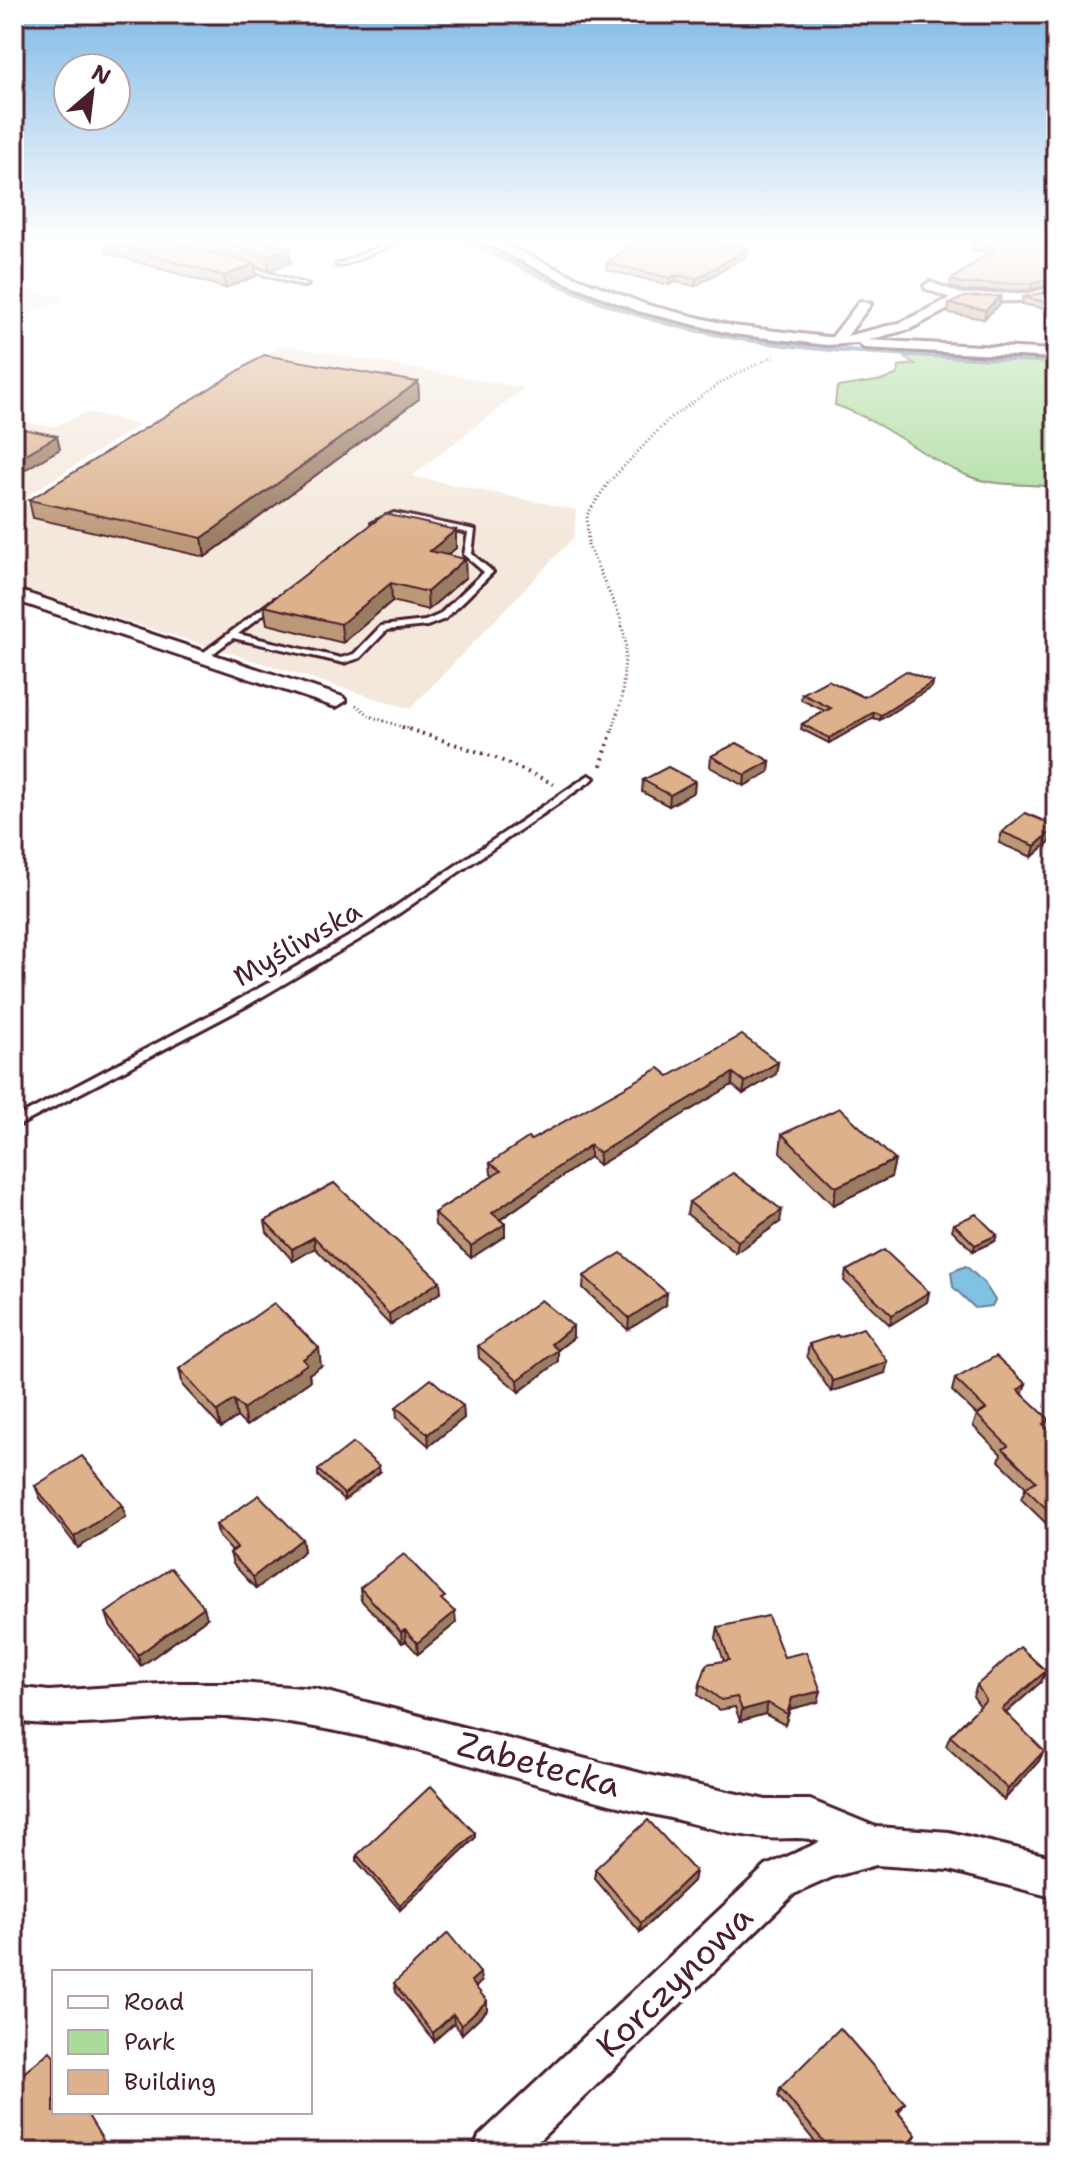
<svg xmlns="http://www.w3.org/2000/svg" width="1070" height="2166" font-family="'Shantell Sans',sans-serif">
	<style>
		.built { fill: #f4e8dc }
		.green { fill: #aadb9b; stroke: #7a7d63; stroke-width: 2 }
		.water { fill: #81c1e1; stroke: #6b8098; stroke-width: 2 }
		.lines { fill: none; stroke-linecap: round; stroke-linejoin: round }
		.stream { stroke: #6b8098; stroke-width: 5 }
		.lane-casing { stroke: #4a1f2b; stroke-width: 6 }
		.street-casing { stroke: #4a1f2b; stroke-width: 6 }
		.path-far1 { stroke: #4a1f2b; stroke-width: 3; stroke-dasharray: 1 3; stroke-linecap: butt }
		.path { stroke: #4a1f2b; stroke-width: 4; stroke-dasharray: 2 5; stroke-linecap: butt }
		.lane { fill: #fff; fill-rule: evenodd }
		.street { fill: #fff; fill-rule: evenodd }
		.wall { fill: #bd9878; stroke: #4a1f2b; stroke-width: 2 }
		.shaded-wall { fill: #9a7c62; stroke: #4a1f2b; stroke-width: 2 }
		.building { fill: #dcb18c; stroke: #4a1f2b; stroke-width: 2 }
		.labels { text-anchor: middle; stroke-width: 8; stroke-linejoin: round; paint-order: stroke }
		.street-label { font-size: 28px; fill: #4a1f2b; stroke: #fff }
		.near-street-label { font-size: 34px; fill: #4a1f2b; stroke: #fff }
	</style>
	<rect width="100%" height="100%" fill="#fff"/>
	<filter id="ink" filterUnits="userSpaceOnUse"><feTurbulence type="fractalNoise" baseFrequency=".0125" numOctaves="2"/><feDisplacementMap in="SourceGraphic" scale="16" xChannelSelector="R" yChannelSelector="G"/><feConvolveMatrix kernelMatrix="1 2 1 2 8 2 1 2 1" color-interpolation-filters="sRGB"/></filter>
	<g filter="url(#ink)">
		<g class="built">
			<polygon points="14,285 64,299 14,321"/>
			<polygon points="282,345 524,388 412,476 576,510 574,537 410,709 14,586 14,513"/>
			<polygon points="88,412 139,425 14,504 14,420 52,427"/>
		</g>
		<path class="green" d="M905,350L1056,356V487C1032,484 992,486 971,477C922,458 886,422 835,405L837,387L883,380L898,374L899,366L915,364L905,358Z"/>
		<polygon class="water" points="966,1266 984,1283 995,1300 992,1306 975,1308 953,1287 951,1272"/>
		<g class="lines">
			<path class="stream" d="M464,240C530,272 596,304 667,323C793,356 927,353 1056,362"/>
			<g class="lane-casing">
				<g id="lane">
					<polygon points="396,240 404,240 341,266 336,265"/>
					<polygon points="239,265 243,265 308,285 303,286 239,267"/>
					<polygon points="394,513 475,530 472,554 493,572 445,619 427,626 387,630 360,658 344,663 233,638 206,659 200,659 200,655 276,598 279,598 279,602 238,634 341,658 354,654 381,626 425,621 439,615 484,572 464,555 468,533 395,517 376,525 372,523"/>
					<polygon points="589,775 594,778 592,780 372,932 248,1005 14,1128 14,1119 240,999 364,928"/>
				</g>
			</g>
			<g class="street-casing">
				<g id="street">
					<polygon points="478,240 495,240 575,277 647,305 733,326 827,337 832,337 860,301 871,304 847,336 900,323 950,298 926,289 924,286 930,282 962,294 1031,293 1047,288 1053,292 1051,295 1032,301 962,302 910,329 868,340 1056,350 1056,358 864,348 858,343 827,345 733,334 638,311 567,283"/>
					<polygon points="14,589 343,697 346,701 336,707 329,705 14,600"/>
					<path d="M177,1683H240L315,1689L644,1774L766,1800H810L876,1827L949,1832L1056,1858V1898L949,1870L876,1865L832,1877L794,1894L527,2152H473L479,2136L766,1866L820,1842C803,1835 785,1840 767,1838C728,1835 687,1821 648,1813C513,1783 382,1728 243,1718C167,1712 90,1732 14,1721V1687L49,1691Z"/>
				</g>
			</g>
			<g class="path-far1">
				<polyline points="356,705 372,717 408,729"/>
				<polyline points="613,729 622,698 626,644 620,617 588,545 587,515 608,483 669,419 725,380 776,355"/>
			</g>
			<g class="path">
				<polyline points="402,727 494,757 554,784"/>
				<polyline points="601,766 613,727"/>
			</g>
			<use href="#lane" class="lane"/>
			<use href="#street" class="street"/>
		</g>
		<g class="wall">
			<polygon points="108,240 258,240 291,262 269,271 255,266 256,276 225,288 107,253 105,242"/>
			<polygon points="1056,240 1056,311 1022,304 1023,297 1053,291 1054,290 1049,286 1031,290 963,291 950,286 951,280 989,253 971,249 972,242"/>
			<polygon points="748,249 747,256 695,286 676,282 669,285 607,270 607,263"/>
			<polygon points="949,304 1000,304 984,319 948,313"/>
			<polygon points="418,382 419,399 205,557 33,518 29,500"/>
			<polygon points="456,530 456,548 447,555 466,577 428,610 392,601 343,643 267,624 264,606"/>
			<polygon points="933,682 932,687 880,720 873,718 829,743 801,729 802,724 825,711 801,700 802,694 864,697"/>
			<polygon points="711,756 770,761 769,772 744,786 710,767"/>
			<polygon points="643,780 695,781 694,792 669,806 642,792"/>
			<polygon points="1056,826 1054,838 1032,857 999,843 1002,832"/>
			<polygon points="778,1062 776,1074 743,1094 732,1085 599,1165 590,1157 500,1220 505,1224 505,1236 471,1258 435,1225 434,1213 493,1176 491,1174 490,1163 531,1140 669,1076"/>
			<polygon points="782,1134 895,1160 891,1177 833,1205 780,1152"/>
			<polygon points="334,1183 441,1292 390,1325 315,1248 293,1261 267,1232 265,1221"/>
			<polygon points="689,1202 780,1222 736,1253 687,1214"/>
			<polygon points="954,1224 995,1241 973,1251 952,1230"/>
			<polygon points="846,1271 929,1292 927,1302 890,1325 844,1281"/>
			<polygon points="584,1276 666,1305 628,1330 583,1288"/>
			<polygon points="839,1337 885,1373 831,1392 807,1356 809,1344"/>
			<polygon points="573,1338 558,1350 558,1362 519,1392 479,1358 478,1346"/>
			<polygon points="321,1366 309,1374 310,1381 246,1426 237,1417 221,1428 183,1386 179,1369"/>
			<polygon points="955,1379 1023,1394 1047,1429 1056,1437 1056,1533 1021,1499 1026,1487 999,1461 1001,1454 973,1426 977,1415 952,1391"/>
			<polygon points="463,1406 464,1418 429,1446 397,1418 396,1407"/>
			<polygon points="318,1470 380,1472 344,1500 318,1476"/>
			<polygon points="35,1486 122,1505 126,1517 78,1548 40,1498"/>
			<polygon points="216,1525 302,1539 304,1551 256,1589 233,1564 230,1553 232,1551 219,1537"/>
			<polygon points="360,1588 445,1603 456,1623 418,1654 406,1641 402,1643 361,1600"/>
			<polygon points="106,1613 207,1618 141,1666 110,1625"/>
			<polygon points="718,1627 784,1657 818,1702 790,1709 785,1725 765,1714 740,1721 735,1707 719,1710 698,1695 700,1684 724,1661 716,1638"/>
			<polygon points="1046,1671 1041,1682 1006,1713 1039,1761 1004,1800 946,1746 950,1736 980,1706 973,1696 977,1685"/>
			<polygon points="475,1833 475,1838 400,1910 357,1861 357,1855"/>
			<polygon points="595,1869 695,1871 693,1881 640,1932 595,1879"/>
			<polygon points="481,1982 475,1987 487,2010 462,2034 454,2023 434,2041 396,1992 394,1983"/>
			<polygon points="780,2088 905,2103 899,2113 916,2135 912,2143 904,2152 823,2152 778,2096"/>
		</g>
		<g class="shaded-wall">
			<polygon points="290,248 291,262 269,271 268,256"/>
			<polygon points="748,249 747,256 695,286 696,279"/>
			<polygon points="255,264 256,276 225,288 224,276"/>
			<polygon points="676,275 676,282 669,285 670,278"/>
			<polygon points="1050,279 1049,286 1031,290 1032,283"/>
			<polygon points="1001,296 1000,304 984,319 986,310"/>
			<polygon points="418,382 419,399 205,557 202,538"/>
			<polygon points="57,436 60,449 14,476 14,461"/>
			<polygon points="456,530 456,548 430,569 430,551"/>
			<polygon points="465,559 466,577 428,610 427,592"/>
			<polygon points="391,583 392,601 343,643 341,624"/>
			<polygon points="933,682 932,687 880,720 881,715"/>
			<polygon points="874,712 873,718 829,743 829,738"/>
			<polygon points="770,761 769,772 744,786 745,775"/>
			<polygon points="695,781 694,792 669,806 670,795"/>
			<polygon points="1056,827 1054,838 1032,857 1035,846"/>
			<polygon points="778,1062 776,1074 743,1094 745,1082"/>
			<polygon points="733,1073 732,1085 599,1165 599,1153"/>
			<polygon points="590,1145 590,1157 492,1225 492,1213"/>
			<polygon points="895,1160 891,1177 833,1205 836,1187"/>
			<polygon points="782,1210 780,1222 736,1253 738,1241"/>
			<polygon points="505,1224 505,1236 471,1258 471,1246"/>
			<polygon points="997,1235 995,1241 973,1251 975,1245"/>
			<polygon points="314,1237 315,1248 293,1261 292,1249"/>
			<polygon points="440,1281 441,1292 390,1325 389,1314"/>
			<polygon points="929,1292 927,1302 890,1325 892,1315"/>
			<polygon points="667,1293 666,1305 628,1330 629,1318"/>
			<polygon points="573,1326 573,1338 551,1355 558,1350 558,1362 519,1392 518,1380 551,1344"/>
			<polygon points="319,1348 321,1366 309,1374 310,1381 246,1426 243,1409 303,1359"/>
			<polygon points="888,1362 885,1373 831,1392 833,1381"/>
			<polygon points="1026,1384 1022,1396 1018,1390"/>
			<polygon points="234,1400 237,1417 221,1428 217,1411"/>
			<polygon points="463,1406 464,1418 429,1446 428,1434"/>
			<polygon points="379,1466 380,1472 344,1500 344,1494"/>
			<polygon points="122,1505 126,1517 78,1548 74,1537"/>
			<polygon points="302,1539 304,1551 256,1589 253,1577"/>
			<polygon points="204,1607 207,1618 141,1666 138,1655"/>
			<polygon points="455,1612 456,1623 418,1654 417,1643"/>
			<polygon points="405,1630 406,1641 402,1643 401,1632"/>
			<polygon points="1046,1671 1041,1682 998,1720 1002,1709"/>
			<polygon points="821,1691 818,1702 790,1709 785,1725 792,1698"/>
			<polygon points="768,1703 765,1714 740,1721 742,1710"/>
			<polygon points="1044,1751 1039,1761 1004,1800 1008,1789"/>
			<polygon points="475,1833 475,1838 400,1910 400,1905"/>
			<polygon points="695,1871 693,1881 640,1932 641,1923"/>
			<polygon points="480,1973 481,1982 472,1991 471,1981"/>
			<polygon points="487,2001 487,2010 462,2034 461,2025"/>
			<polygon points="453,2014 454,2023 434,2041 433,2033"/>
			<polygon points="916,2135 912,2143 904,2152 900,2152"/>
		</g>
		<g class="building">
			<polygon points="108,240 156,240 255,264 224,276 105,242"/>
			<polygon points="214,240 258,240 290,248 268,256"/>
			<polygon points="637,240 703,240 748,249 696,279 676,275 670,278 607,263"/>
			<polygon points="975,240 1056,240 1056,284 1050,279 1032,283 964,284 951,280 997,248 972,242"/>
			<polygon points="1056,287 1056,304 1023,297 1053,291"/>
			<polygon points="1001,296 986,310 949,304 964,297"/>
			<polygon points="264,355 418,382 202,538 29,500"/>
			<polygon points="14,427 57,436 14,461"/>
			<polygon points="385,514 456,530 430,551 465,559 427,592 391,583 341,624 264,606"/>
			<polygon points="906,671 933,682 881,715 874,712 829,738 802,724 831,708 802,694 828,680 864,697"/>
			<polygon points="737,743 770,761 745,775 711,756"/>
			<polygon points="668,767 695,781 670,795 643,780"/>
			<polygon points="1025,813 1056,826 1056,827 1035,846 1002,832"/>
			<polygon points="742,1035 778,1062 745,1082 733,1073 599,1153 590,1145 492,1213 505,1224 471,1246 434,1213 501,1171 490,1163 528,1138 531,1140 659,1068 669,1076"/>
			<polygon points="840,1108 895,1160 836,1187 782,1134"/>
			<polygon points="733,1173 782,1210 738,1241 689,1202"/>
			<polygon points="334,1183 440,1281 389,1314 314,1237 292,1249 265,1221"/>
			<polygon points="976,1214 997,1235 975,1245 954,1224"/>
			<polygon points="884,1250 929,1292 892,1315 846,1271"/>
			<polygon points="621,1253 667,1293 629,1318 584,1276"/>
			<polygon points="541,1300 573,1326 551,1344 558,1350 518,1380 478,1346"/>
			<polygon points="274,1303 319,1348 303,1359 307,1364 243,1409 234,1400 217,1411 179,1369"/>
			<polygon points="863,1328 888,1362 833,1381 809,1344 837,1335 839,1337"/>
			<polygon points="996,1356 1026,1384 1018,1390 1050,1420 1043,1424 1056,1437 1056,1518 1025,1488 1036,1481 1003,1449 1008,1446 977,1415 986,1409 955,1379"/>
			<polygon points="431,1379 463,1406 428,1434 396,1407"/>
			<polygon points="353,1443 379,1466 344,1494 318,1470"/>
			<polygon points="82,1456 122,1505 74,1537 35,1486"/>
			<polygon points="259,1495 302,1539 253,1577 230,1553 237,1548 216,1525"/>
			<polygon points="404,1554 445,1597 441,1599 455,1612 417,1643 405,1630 401,1632 360,1588"/>
			<polygon points="171,1568 204,1607 138,1655 106,1613"/>
			<polygon points="768,1616 784,1657 806,1652 821,1691 792,1698 787,1714 768,1703 742,1710 737,1697 721,1700 700,1684 707,1664 729,1660 718,1627"/>
			<polygon points="1020,1647 1046,1671 1002,1709 1044,1751 1008,1789 950,1736 986,1700 977,1685"/>
			<polygon points="431,1786 475,1833 400,1905 357,1855"/>
			<polygon points="648,1820 695,1871 641,1923 595,1869"/>
			<polygon points="448,1933 480,1973 471,1981 487,2001 461,2025 453,2014 433,2033 394,1983"/>
			<polygon points="840,2028 905,2103 897,2111 916,2135 900,2152 832,2152 780,2088"/>
			<polygon points="50,2051 54,2057 54,2112 86,2112 110,2152 29,2152 14,2125 14,2081"/>
		</g>
	</g>
	<linearGradient id="sky" x2="0" y2="1"><stop stop-color="#7fb9e5"/><stop offset="0.44" stop-color="#fff"/><stop offset="1" stop-color="#fff" stop-opacity="0"/></linearGradient>
	<rect width="1070" height="544" fill="url(#sky)"/>
	<g class="labels">
		<g class="street-label">
			<text transform="translate(297 943) rotate(-30)" y="10">Myśliwska</text>
		</g>
		<g class="near-street-label">
			<text transform="translate(539 1764) rotate(15)" y="12">Zabełecka</text>
			<text transform="translate(674 1981) rotate(-44)" y="12">Korczynowa</text>
		</g>
	</g>
	<rect width="1070" height="2166" fill="none" stroke="#fff" stroke-width="48"/>
	<rect x="24" y="24" width="1022" height="2118" fill="none" stroke="#4a1f2b" stroke-width="3" filter="url(#ink)"/>
	<rect x="52" y="1970" width="260" height="144" fill="#ffffff" stroke="#b7a5aa" stroke-width="2"/>
	<rect x="68" y="1996" width="40" height="12" fill="#ffffff" stroke="#b7a5aa" stroke-width="2"/>
	<text x="124" y="2010" font-size="24" fill="#4a1f2b">Road</text>
	<rect x="68" y="2030" width="40" height="24" fill="#aadb9b" stroke="#b7a5aa" stroke-width="2"/>
	<text x="124" y="2050" font-size="24" fill="#4a1f2b">Park</text>
	<rect x="68" y="2070" width="40" height="24" fill="#dcb18c" stroke="#b7a5aa" stroke-width="2"/>
	<text x="124" y="2090" font-size="24" fill="#4a1f2b">Building</text>
	<g transform="translate(92 92) rotate(28)"><circle r="38" fill="#ffffff" stroke="#b7a5aa" stroke-width="2"/>
	<path d="M0-6L14 30L0 20L-14 30Z" fill="#4a1f2b"/>
	<text y="-12" font-size="22" font-weight="bold" text-anchor="middle" fill="#4a1f2b">N</text>
	</g>
</svg>
